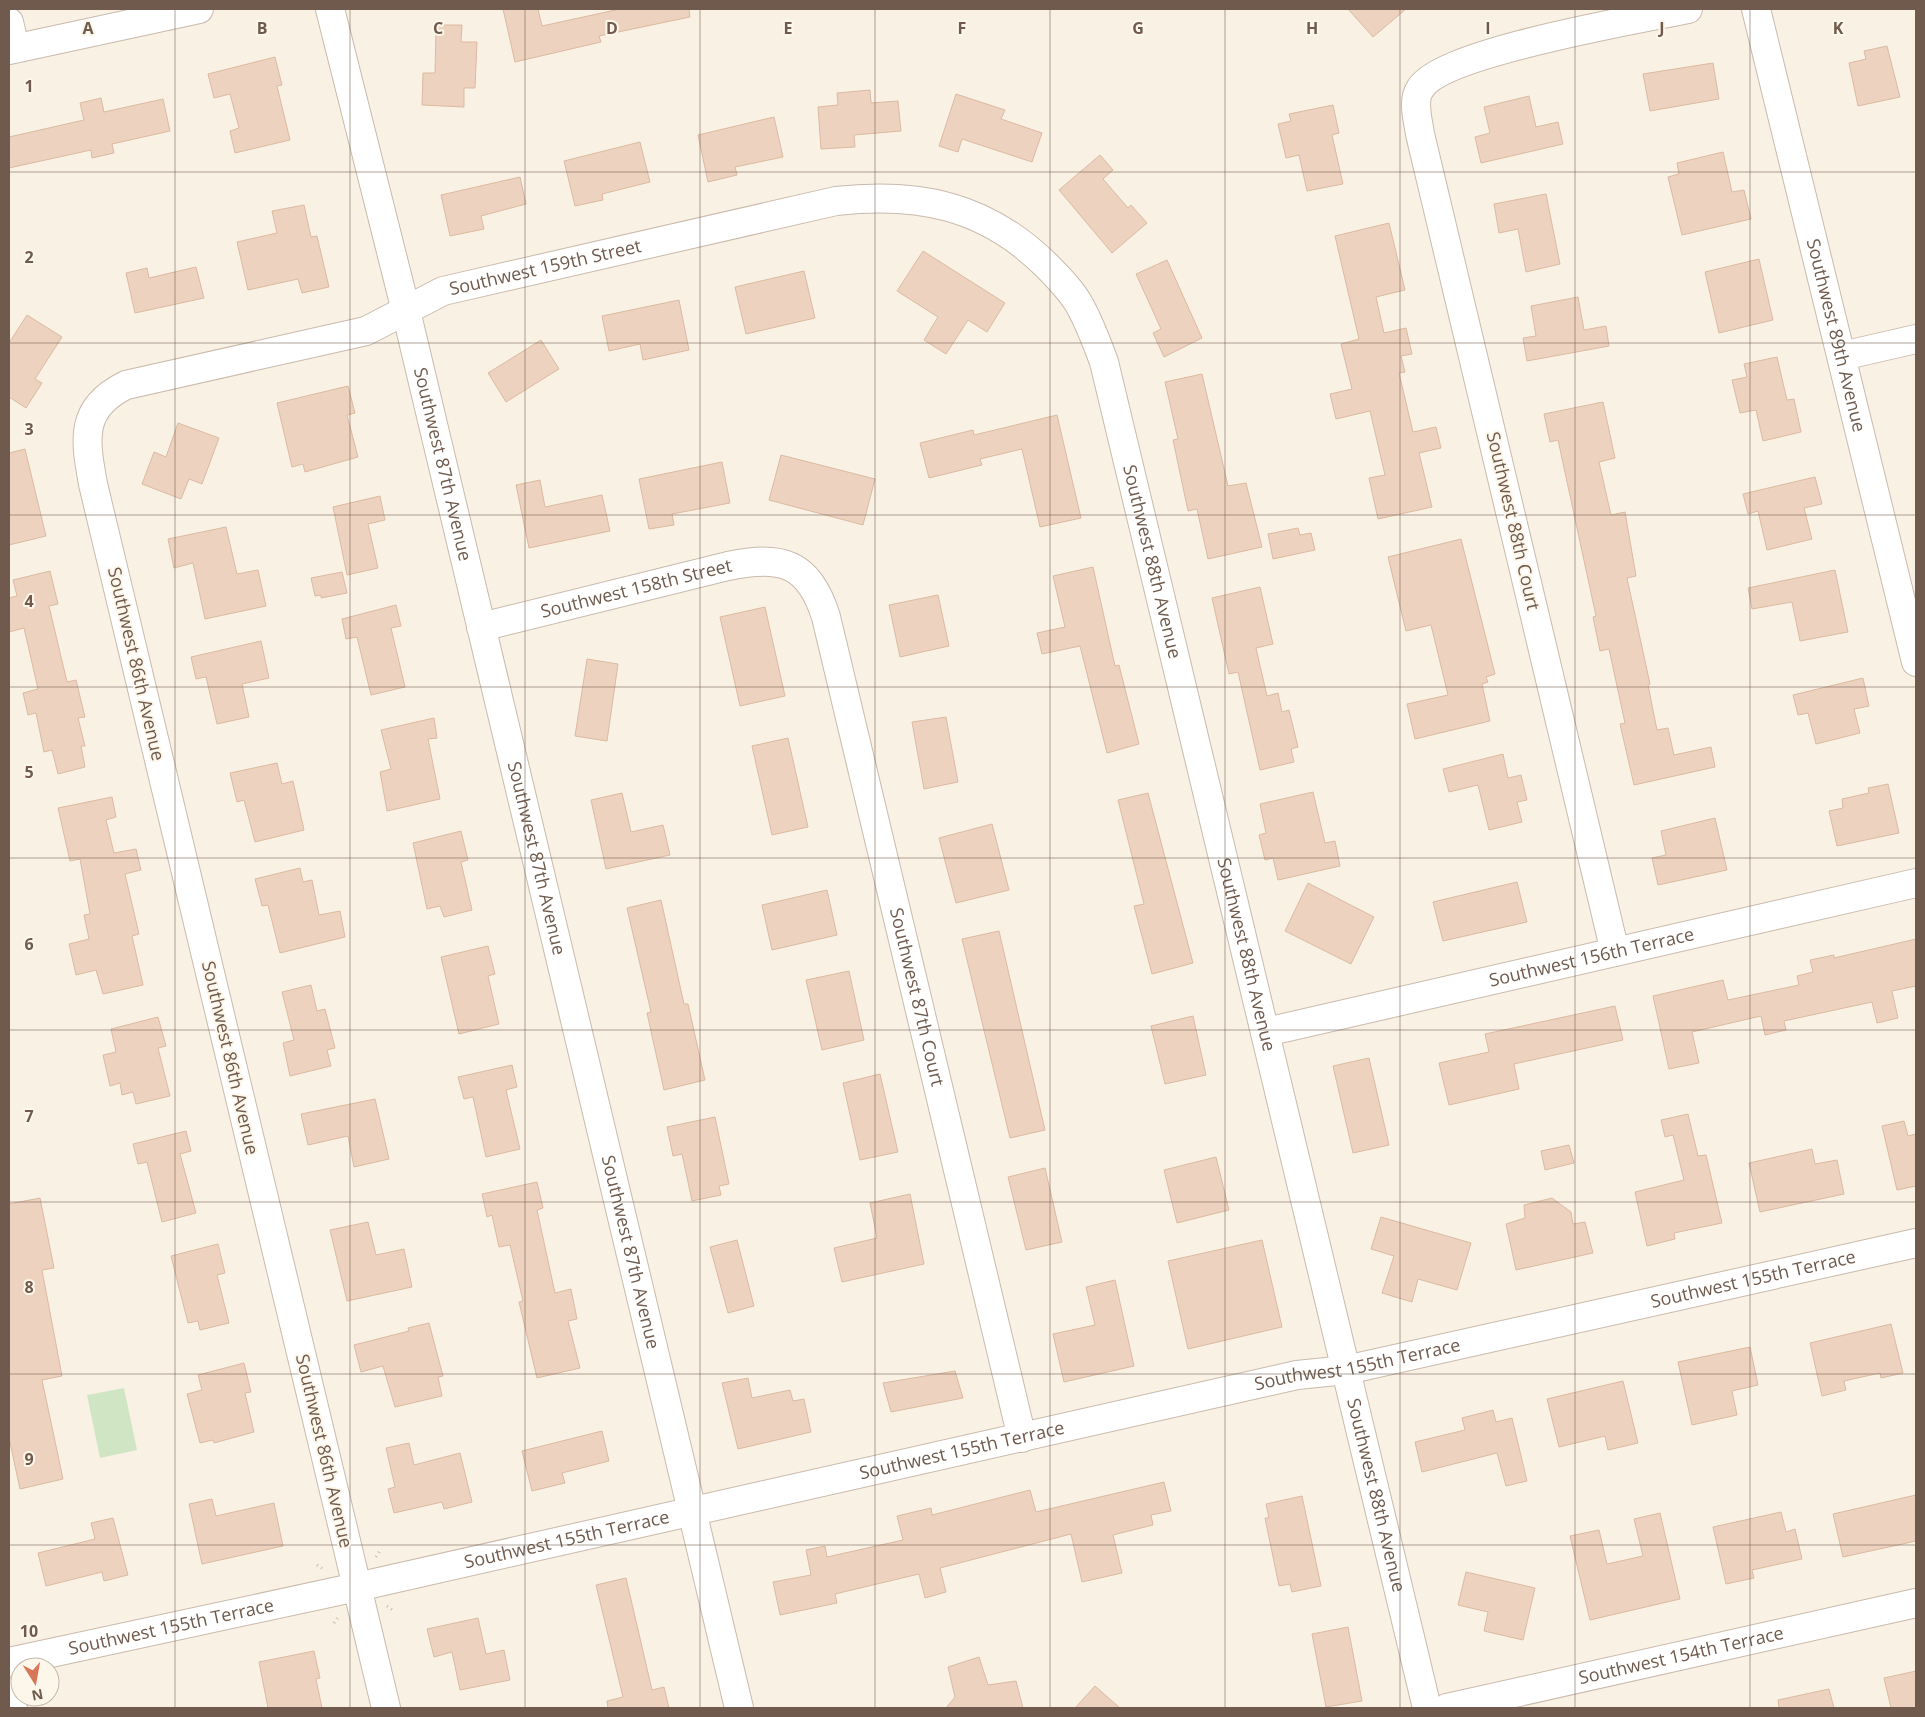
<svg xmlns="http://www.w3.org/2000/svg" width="1925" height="1717" font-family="'Open Sans',sans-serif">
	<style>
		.green { fill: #d0e5c4 }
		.building { fill: #ecd2bf; stroke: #dcbaa1 }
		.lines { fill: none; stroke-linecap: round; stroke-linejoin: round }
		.minor-casing { stroke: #c9baac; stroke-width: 30 }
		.path { stroke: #d0b6a3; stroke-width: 3; stroke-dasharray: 1 4; stroke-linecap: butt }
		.minor { stroke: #fff; stroke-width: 28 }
		.grid { fill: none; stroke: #6f5a4d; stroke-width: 1; stroke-opacity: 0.55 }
		.labels { text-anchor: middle; stroke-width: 4; stroke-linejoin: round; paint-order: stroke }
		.street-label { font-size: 18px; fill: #6f5a4d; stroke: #fdf6ea }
		.grid-label { font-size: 16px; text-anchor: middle; font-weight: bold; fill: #6f5a4d; stroke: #fdf6ea; stroke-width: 4; stroke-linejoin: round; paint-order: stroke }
	</style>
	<rect width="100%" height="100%" fill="#f9f2e4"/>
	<polygon class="green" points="124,1388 137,1450 100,1458 87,1395"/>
	<g class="building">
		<polygon points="503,9 538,9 542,26 620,9 689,9 690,17 599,36 601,42 515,62"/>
		<polygon points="1348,9 1406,9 1373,37"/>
		<polygon points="439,25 462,25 461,42 477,42 475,88 464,88 464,107 422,105 423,73 435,73 436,27"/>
		<polygon points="1887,46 1900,97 1858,106 1849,63 1866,59 1864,51"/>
		<polygon points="275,57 282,85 277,86 290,140 235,153 230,131 239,128 230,94 214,98 208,74"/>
		<polygon points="1713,63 1719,99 1650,111 1643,74"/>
		<polygon points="870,90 871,103 898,101 901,131 854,135 855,147 821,149 818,107 838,105 837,93"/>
		<polygon points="956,94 1005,110 1001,119 1042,133 1032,162 962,139 958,152 939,146"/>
		<polygon points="1529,96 1536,127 1558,122 1563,144 1481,163 1475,137 1490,133 1484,107"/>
		<polygon points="101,98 104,112 163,99 170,131 112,144 114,153 92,158 91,150 9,168 9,137 84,120 80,103"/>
		<polygon points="1333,105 1339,133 1332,135 1343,184 1307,191 1299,155 1286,158 1278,124 1291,121 1289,114"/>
		<polygon points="774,117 783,157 735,167 737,175 708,182 698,135"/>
		<polygon points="640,142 650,182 602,194 603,200 575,206 564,161"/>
		<polygon points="1723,152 1732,192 1744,190 1751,219 1682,235 1668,177 1679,174 1677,163"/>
		<polygon points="1100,155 1113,170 1103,179 1128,208 1131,205 1147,223 1112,253 1059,190"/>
		<polygon points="520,177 526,204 481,216 484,229 450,236 441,195"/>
		<polygon points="1546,194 1560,264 1526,272 1518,229 1499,233 1494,204"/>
		<polygon points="304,205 311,237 317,236 329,287 302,293 298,279 248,290 237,242 277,233 272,211"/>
		<polygon points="1389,223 1405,290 1376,297 1384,333 1406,328 1412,354 1401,356 1405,372 1399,373 1413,432 1436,427 1441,448 1419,453 1432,507 1378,519 1369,478 1385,475 1370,411 1336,419 1330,394 1352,389 1341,344 1359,339 1335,236"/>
		<polygon points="923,251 1005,303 987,332 968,320 946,354 924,340 938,317 897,291"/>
		<polygon points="1759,259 1773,320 1719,333 1705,272"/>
		<polygon points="1167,260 1202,338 1164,357 1153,333 1161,329 1136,274"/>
		<polygon points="196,267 204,298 135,313 126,273 147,268 149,278"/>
		<polygon points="804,271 815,318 746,334 735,287"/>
		<polygon points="1578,297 1584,330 1606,326 1609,346 1527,361 1523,338 1536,336 1531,306"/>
		<polygon points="679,300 689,350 643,360 640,344 609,351 602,316"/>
		<polygon points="27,315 62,337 35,379 42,383 26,408 9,397 9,343"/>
		<polygon points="541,340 559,369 506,402 488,373"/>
		<polygon points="1777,357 1787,400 1794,399 1801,432 1763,441 1756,410 1740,413 1732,380 1747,377 1744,364"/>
		<polygon points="1202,374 1228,486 1246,483 1262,547 1208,559 1197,509 1188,511 1173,440 1178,439 1165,382"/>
		<polygon points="348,386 355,413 347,415 358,457 305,472 303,464 292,467 277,403"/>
		<polygon points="1603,402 1615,458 1599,462 1611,515 1625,512 1636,576 1627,578 1650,684 1648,685 1657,730 1668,728 1674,755 1711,747 1715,767 1634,785 1620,724 1625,723 1609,649 1600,651 1593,617 1596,616 1558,440 1550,442 1544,414"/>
		<polygon points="1057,415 1081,518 1040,527 1022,449 980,459 982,465 929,478 920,443 973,430 974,435"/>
		<polygon points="178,423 219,438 202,484 189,479 181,499 142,484 154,452 166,457"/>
		<polygon points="25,449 46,536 9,545 9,453"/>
		<polygon points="781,455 875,479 863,525 769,500"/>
		<polygon points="722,462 730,503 672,514 674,525 649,529 639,479"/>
		<polygon points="1815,477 1822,504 1804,508 1812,539 1767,550 1758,511 1748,514 1743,494"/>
		<polygon points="540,480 545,507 602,495 610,531 529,548 516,485"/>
		<polygon points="380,496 385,520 368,524 378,568 347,575 333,507"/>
		<polygon points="226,527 237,574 258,570 266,606 205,619 193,563 174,568 168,539"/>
		<polygon points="1298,528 1300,535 1311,533 1315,550 1273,559 1268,534"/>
		<polygon points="1461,539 1495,674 1486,677 1488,682 1482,684 1490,721 1415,739 1407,704 1448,695 1431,625 1406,631 1388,557"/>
		<polygon points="1093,567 1115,666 1119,665 1139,744 1107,753 1080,646 1042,654 1037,633 1065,627 1053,576"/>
		<polygon points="1835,570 1848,632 1800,641 1792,602 1752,609 1748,588"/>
		<polygon points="50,571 58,604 49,606 67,682 76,680 85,717 78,718 85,746 81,746 85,767 58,774 52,750 44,752 36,713 28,715 23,693 38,689 24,628 9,632 9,598 17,596 13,580"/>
		<polygon points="342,572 347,593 321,598 321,595 315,596 311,578"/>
		<polygon points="1260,587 1273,644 1256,648 1267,696 1278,693 1282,712 1289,710 1298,747 1291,749 1294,762 1260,770 1238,672 1229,674 1212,598"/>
		<polygon points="938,595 949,646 900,657 889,605"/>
		<polygon points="396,605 401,626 391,628 405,687 371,695 357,637 346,639 342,619"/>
		<polygon points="765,607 785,696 740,706 720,617"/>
		<polygon points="261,641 269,678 242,684 249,717 217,724 206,677 196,679 191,657"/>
		<polygon points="587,659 618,664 607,741 575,736"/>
		<polygon points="1863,678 1869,706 1854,709 1860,733 1816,744 1808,713 1798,715 1793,695"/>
		<polygon points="946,717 958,782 924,789 912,722"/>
		<polygon points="434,718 437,738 428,739 440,799 387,811 380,772 391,769 381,730"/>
		<polygon points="788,738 808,827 772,835 752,746"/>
		<polygon points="1503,754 1508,778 1521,775 1527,800 1517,802 1522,822 1489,830 1478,785 1449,792 1443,769"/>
		<polygon points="277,763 282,784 293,781 304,830 255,842 244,800 237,802 230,773"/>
		<polygon points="1888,784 1899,833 1837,846 1829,811 1843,808 1842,799 1869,793 1868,788"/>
		<polygon points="1313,792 1325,843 1335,841 1340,866 1278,880 1273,858 1265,860 1259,835 1266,833 1260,804"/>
		<polygon points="622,793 631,832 663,825 670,855 606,869 591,800"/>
		<polygon points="1148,793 1193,963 1152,974 1134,906 1144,904 1118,800"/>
		<polygon points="112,797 116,817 106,820 114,853 136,849 141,870 125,874 139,934 132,936 143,985 103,994 96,970 76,975 69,944 89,939 84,915 90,914 80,859 70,861 58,808"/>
		<polygon points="1715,818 1727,870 1658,885 1652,858 1666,855 1661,831"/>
		<polygon points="992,824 1009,890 956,903 939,838"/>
		<polygon points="461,831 468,860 461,862 472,910 444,917 440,906 427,909 413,843"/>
		<polygon points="300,868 303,882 312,880 319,915 340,911 345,937 280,953 268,905 262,906 255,879"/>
		<polygon points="1517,882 1527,922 1443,941 1433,902"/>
		<polygon points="1308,883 1374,917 1351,964 1285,931"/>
		<polygon points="827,890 837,935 772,950 762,905"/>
		<polygon points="661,900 684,1004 688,1004 705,1080 664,1090 647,1013 651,1012 627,908"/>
		<polygon points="999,931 1045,1130 1010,1138 962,939"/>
		<polygon points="1916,939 1916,986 1892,991 1898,1018 1877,1023 1872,1002 1784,1021 1786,1030 1765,1035 1761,1016 1692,1032 1699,1063 1669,1069 1653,996 1723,980 1728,1000 1799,985 1797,976 1813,972 1810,960 1834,955 1834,958"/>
		<polygon points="488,946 495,974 488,976 499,1024 459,1034 441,957"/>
		<polygon points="849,971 864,1040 822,1050 806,980"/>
		<polygon points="311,985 317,1011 325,1009 335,1048 327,1050 331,1066 290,1076 283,1043 294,1040 282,992"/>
		<polygon points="1615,1006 1623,1040 1514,1064 1519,1089 1449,1105 1439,1063 1489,1052 1485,1034"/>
		<polygon points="1193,1016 1206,1075 1165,1084 1151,1026"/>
		<polygon points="158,1017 166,1046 158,1048 170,1096 136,1104 133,1092 122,1095 120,1083 110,1086 103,1055 116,1052 111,1029"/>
		<polygon points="1369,1058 1389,1145 1353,1153 1333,1066"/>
		<polygon points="512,1065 517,1087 506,1090 520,1149 486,1157 473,1097 464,1099 458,1077"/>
		<polygon points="880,1074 898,1152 860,1160 843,1083"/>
		<polygon points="375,1099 389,1159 354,1167 348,1136 308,1145 301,1114"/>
		<polygon points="1688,1114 1698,1156 1706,1155 1722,1223 1674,1233 1675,1239 1647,1246 1635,1192 1684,1180 1673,1135 1665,1137 1661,1120"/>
		<polygon points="715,1117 729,1184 719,1186 721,1195 692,1201 682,1154 673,1156 667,1127"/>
		<polygon points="1904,1121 1908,1136 1916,1134 1916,1186 1897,1190 1882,1126"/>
		<polygon points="186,1131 191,1151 180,1154 196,1213 162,1222 147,1162 138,1164 133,1144"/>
		<polygon points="1569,1145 1574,1163 1545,1170 1541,1151"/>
		<polygon points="1812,1149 1815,1164 1837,1160 1844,1194 1760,1212 1749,1163"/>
		<polygon points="1216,1157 1229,1210 1177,1223 1164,1170"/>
		<polygon points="1045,1168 1062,1242 1026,1250 1008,1177"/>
		<polygon points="537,1182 543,1208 537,1210 555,1293 571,1289 577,1319 568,1321 580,1368 537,1378 519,1302 523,1301 510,1245 499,1247 492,1215 487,1217 482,1194"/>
		<polygon points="910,1194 924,1264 842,1282 834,1248 877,1238 870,1203"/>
		<polygon points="40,1198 54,1268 42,1270 62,1376 42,1380 63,1479 20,1489 9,1438 9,1204"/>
		<polygon points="1552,1198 1571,1212 1573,1224 1585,1222 1593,1253 1516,1270 1506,1224 1525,1218 1524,1205"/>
		<polygon points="1381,1217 1471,1243 1457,1290 1418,1279 1412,1302 1382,1293 1394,1256 1371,1249"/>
		<polygon points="368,1222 376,1255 404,1249 412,1287 347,1301 330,1230"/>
		<polygon points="737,1240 754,1306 728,1313 710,1247"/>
		<polygon points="1262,1240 1282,1327 1188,1349 1168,1261"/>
		<polygon points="218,1244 225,1273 217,1275 229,1323 200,1330 198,1321 188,1323 171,1256"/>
		<polygon points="1115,1280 1134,1366 1064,1382 1053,1334 1095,1325 1086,1287"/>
		<polygon points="429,1323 443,1376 438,1377 442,1396 395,1407 383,1366 361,1372 354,1345 409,1331 408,1328"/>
		<polygon points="1891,1324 1903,1373 1881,1378 1880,1373 1844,1381 1846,1390 1822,1396 1810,1343"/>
		<polygon points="1750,1347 1758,1385 1732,1391 1737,1415 1692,1425 1678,1362"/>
		<polygon points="244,1363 251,1392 245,1393 254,1432 214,1443 213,1440 200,1443 187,1394 202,1390 198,1375"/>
		<polygon points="955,1371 963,1398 891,1412 883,1383"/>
		<polygon points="748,1378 752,1398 790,1390 793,1401 804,1399 811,1432 738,1449 722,1383"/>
		<polygon points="1623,1381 1638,1443 1608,1450 1605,1436 1559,1447 1547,1399"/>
		<polygon points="1493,1410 1496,1422 1512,1418 1527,1481 1506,1486 1497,1453 1422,1472 1415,1442 1465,1430 1462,1418"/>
		<polygon points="602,1431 609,1461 562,1473 565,1483 532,1491 522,1451"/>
		<polygon points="409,1443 414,1465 460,1453 472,1502 444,1509 442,1502 394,1513 388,1489 395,1487 386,1448"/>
		<polygon points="1164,1482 1171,1511 1151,1515 1153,1525 1113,1535 1122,1573 1082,1582 1071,1534 940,1568 946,1592 925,1598 919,1574 835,1594 837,1603 780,1615 773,1582 811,1575 806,1550 825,1546 827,1557 903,1540 897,1516 931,1508 932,1515 1030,1490 1036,1512"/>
		<polygon points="1916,1495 1916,1541 1843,1557 1833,1514"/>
		<polygon points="1302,1496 1321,1586 1292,1592 1290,1584 1279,1586 1265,1518 1269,1518 1266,1504"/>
		<polygon points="212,1499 216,1516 274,1503 283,1546 202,1564 189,1504"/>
		<polygon points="1781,1512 1786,1532 1795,1529 1802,1559 1752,1570 1754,1578 1726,1584 1713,1527"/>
		<polygon points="1660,1513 1680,1599 1590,1620 1570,1536 1599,1530 1607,1564 1643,1556 1634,1519"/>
		<polygon points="113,1518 128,1575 104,1581 102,1572 46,1586 38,1553 95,1539 91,1523"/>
		<polygon points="1466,1572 1535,1588 1523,1640 1484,1631 1488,1612 1458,1605"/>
		<polygon points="626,1578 652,1690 664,1687 669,1708 608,1708 607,1701 623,1697 596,1585"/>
		<polygon points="478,1618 486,1654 504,1650 510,1680 460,1690 452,1652 434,1657 427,1629"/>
		<polygon points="1348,1627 1362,1701 1326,1707 1312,1634"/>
		<polygon points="314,1651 320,1678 316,1679 322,1708 268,1708 259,1662"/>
		<polygon points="979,1657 988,1685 1016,1681 1023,1708 946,1708 955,1697 948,1667"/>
		<polygon points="1916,1671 1916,1708 1891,1708 1884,1678"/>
		<polygon points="1095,1686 1120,1708 1075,1708"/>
		<polygon points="1829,1689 1834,1708 1779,1708 1778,1700"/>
	</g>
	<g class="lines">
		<g class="minor-casing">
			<g id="minor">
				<path id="s1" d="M330,9L406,311L739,1708"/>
				<path id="s2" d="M1756,9L1916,662"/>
				<polyline points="9,22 15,48"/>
				<polyline points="9,50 199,9"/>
				<polyline points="1842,356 1916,339"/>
				<path id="s3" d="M481,627L728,566C781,555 809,562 826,617L1022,1438"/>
				<path d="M1615,952L1420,134C1418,120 1412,101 1420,89C1441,52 1640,19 1688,9"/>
				<path id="s4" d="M1266,1032L1916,883"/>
				<path id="s5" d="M9,1662L357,1587L1297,1375L1346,1370L1916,1243"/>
				<polyline points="9,1693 13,1708"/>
				<path id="s6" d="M386,1708L93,484C85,440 79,408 126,385L366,331L443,291L836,201C918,192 985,205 1046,265C1058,277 1072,291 1080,306C1090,324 1097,343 1104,362L1427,1708"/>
				<path id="s7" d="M1447,1708L1916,1603"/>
			</g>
		</g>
		<g class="path">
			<polyline points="376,1557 381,1549"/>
			<polyline points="317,1565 323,1569"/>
			<polyline points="387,1606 395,1612"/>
			<polyline points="334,1623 339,1616"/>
		</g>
		<use href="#minor" class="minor"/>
	</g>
	<path class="grid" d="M175,9V1708M350,9V1708M525,9V1708M700,9V1708M875,9V1708M1050,9V1708M1225,9V1708M1400,9V1708M1575,9V1708M1750,9V1708M9,172H1916M9,343H1916M9,515H1916M9,687H1916M9,858H1916M9,1030H1916M9,1202H1916M9,1374H1916M9,1545H1916"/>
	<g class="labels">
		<g class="street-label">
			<text dy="6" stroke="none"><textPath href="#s6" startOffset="1812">Southwest 159th Street</textPath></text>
			<text dy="6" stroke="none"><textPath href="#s2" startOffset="336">Southwest 89th Avenue</textPath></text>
			<text dy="6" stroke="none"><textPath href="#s1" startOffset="469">Southwest 87th Avenue</textPath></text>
			<text transform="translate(1513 521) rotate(77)" y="6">Southwest 88th Court</text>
			<text dy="6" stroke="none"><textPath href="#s6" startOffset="2658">Southwest 88th Avenue</textPath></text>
			<text dy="6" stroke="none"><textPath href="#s3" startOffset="160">Southwest 158th Street</textPath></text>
			<text transform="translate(136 664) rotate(77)" y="6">Southwest 86th Avenue</text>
			<text dy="6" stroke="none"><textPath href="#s1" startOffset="874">Southwest 87th Avenue</textPath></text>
			<text dy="6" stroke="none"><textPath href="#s6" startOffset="3062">Southwest 88th Avenue</textPath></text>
			<text dy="6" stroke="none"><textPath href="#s4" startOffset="334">Southwest 156th Terrace</textPath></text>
			<text dy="6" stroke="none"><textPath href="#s3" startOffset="772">Southwest 87th Court</textPath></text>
			<text transform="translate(230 1058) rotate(77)" y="6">Southwest 86th Avenue</text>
			<text dy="6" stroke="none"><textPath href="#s1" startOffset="1279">Southwest 87th Avenue</textPath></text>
			<text dy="6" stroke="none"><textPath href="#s5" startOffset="1786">Southwest 155th Terrace</textPath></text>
			<text dy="6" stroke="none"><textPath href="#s5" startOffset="1381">Southwest 155th Terrace</textPath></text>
			<text transform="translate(324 1451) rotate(77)" y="6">Southwest 86th Avenue</text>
			<text dy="6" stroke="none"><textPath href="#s5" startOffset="976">Southwest 155th Terrace</textPath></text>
			<text dy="6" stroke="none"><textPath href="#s6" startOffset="3618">Southwest 88th Avenue</textPath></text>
			<text dy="6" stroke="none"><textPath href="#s5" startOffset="571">Southwest 155th Terrace</textPath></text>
			<text dy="6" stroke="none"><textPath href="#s5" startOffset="166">Southwest 155th Terrace</textPath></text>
			<text dy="6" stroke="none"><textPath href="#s7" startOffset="240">Southwest 154th Terrace</textPath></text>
		</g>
	</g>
	<g class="grid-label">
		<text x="88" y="34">A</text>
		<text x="262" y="34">B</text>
		<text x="438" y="34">C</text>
		<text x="612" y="34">D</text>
		<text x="788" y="34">E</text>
		<text x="962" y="34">F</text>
		<text x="1138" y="34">G</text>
		<text x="1312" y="34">H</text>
		<text x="1488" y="34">I</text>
		<text x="1662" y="34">J</text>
		<text x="1838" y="34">K</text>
		<text x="29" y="92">1</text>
		<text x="29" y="263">2</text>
		<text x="29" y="435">3</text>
		<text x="29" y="607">4</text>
		<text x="29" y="778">5</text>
		<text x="29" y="950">6</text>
		<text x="29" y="1122">7</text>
		<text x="29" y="1293">8</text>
		<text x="29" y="1465">9</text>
		<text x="29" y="1637">10</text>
	</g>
	<rect width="1925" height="1717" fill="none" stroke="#6f5a4d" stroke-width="20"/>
	<g transform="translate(35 1682) rotate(169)"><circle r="24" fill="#fdf6ea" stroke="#c4b8ab"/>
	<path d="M0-4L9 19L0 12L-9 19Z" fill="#d67857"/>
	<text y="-8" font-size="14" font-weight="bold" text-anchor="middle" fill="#6f5a4d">N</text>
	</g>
</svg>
